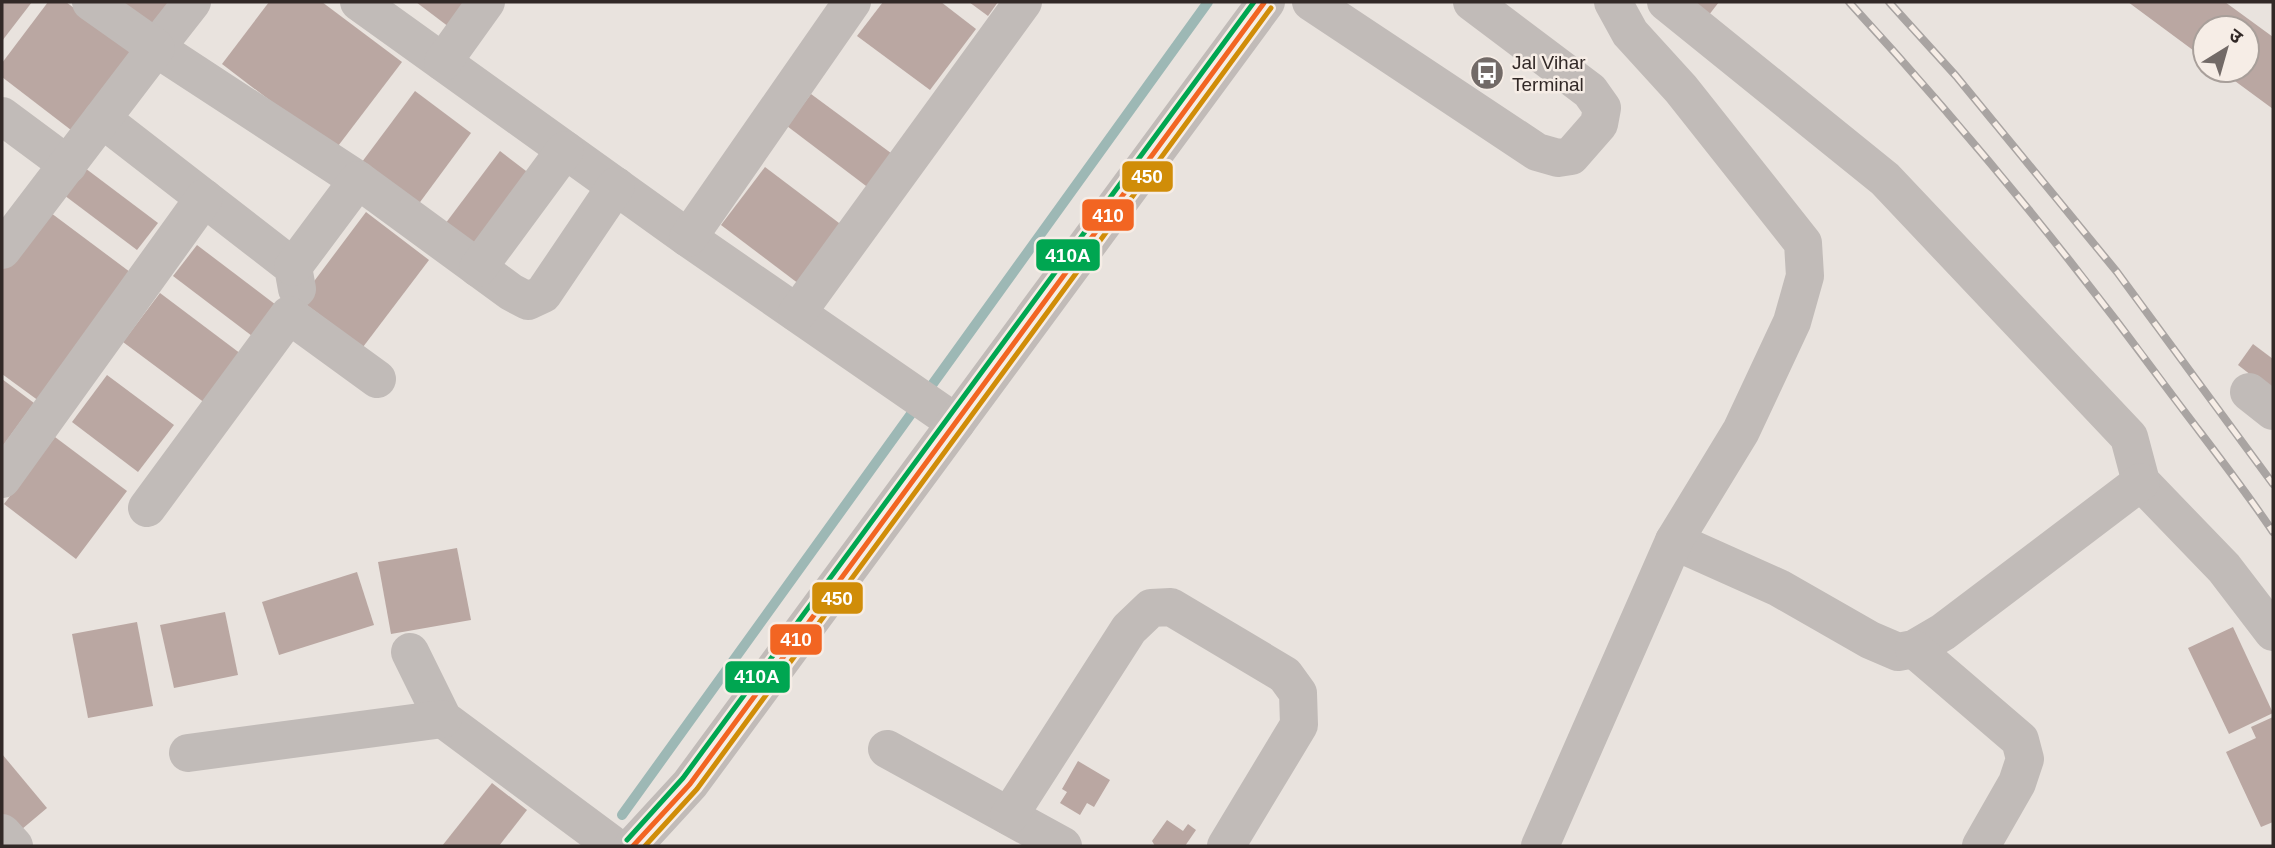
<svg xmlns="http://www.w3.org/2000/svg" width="2275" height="848" font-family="Helvetica,'Noto Sans Devanagari',sans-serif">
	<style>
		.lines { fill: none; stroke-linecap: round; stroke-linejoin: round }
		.stream { stroke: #9db8b5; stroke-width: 10 }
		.building { fill: #baa7a2 }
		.minor { stroke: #c1bbb8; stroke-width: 38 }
		.rail-casing { stroke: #a9a4a2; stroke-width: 8 }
		.rail { stroke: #f6ede6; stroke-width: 5; stroke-dasharray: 16; stroke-linecap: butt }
		.bus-1-casing { stroke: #f6ede6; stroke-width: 10 }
		.bus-2-casing { stroke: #f6ede6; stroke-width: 10 }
		.bus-3-casing { stroke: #f6ede6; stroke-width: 10 }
		.bus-1 { stroke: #f26522; stroke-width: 5 }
		.bus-2 { stroke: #d08d08; stroke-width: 5 }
		.bus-3 { stroke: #00a651; stroke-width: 5 }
		.labels { text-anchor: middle; stroke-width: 5; stroke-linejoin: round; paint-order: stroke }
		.poi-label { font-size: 19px; fill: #322927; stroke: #f6ede6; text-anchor: start }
		.line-badge { stroke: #f6ede6; stroke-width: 2.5 }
		.badge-label { font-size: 19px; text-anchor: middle; font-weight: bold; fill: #fff }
	</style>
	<rect width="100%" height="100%" fill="#e9e3de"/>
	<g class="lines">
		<polyline class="stream" points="622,815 1208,2"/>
	</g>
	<g class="building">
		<polygon points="2,2 32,2 2,41"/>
		<polygon points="48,2 66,2 131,51 71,130 2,77 2,63"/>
		<polygon points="125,2 179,2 154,35 118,11"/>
		<polygon points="269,2 322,2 402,62 335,150 222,64"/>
		<polygon points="416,2 468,2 449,27"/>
		<polygon points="883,2 941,2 976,29 930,90 857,36"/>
		<polygon points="969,2 998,2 988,16"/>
		<polygon points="1682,2 1719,2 1705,20"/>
		<polygon points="2128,2 2225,2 2273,37 2273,109 2220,70 2247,70 2247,28 2205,28 2205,59"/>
		<polygon points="415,91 471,133 412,213 356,170"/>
		<polygon points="811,94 899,159 874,192 787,126"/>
		<polygon points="500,151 530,174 469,255 439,232"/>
		<polygon points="77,162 158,223 137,250 56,189"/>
		<polygon points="765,167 843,226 799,284 721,225"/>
		<polygon points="43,207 134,275 39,401 2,374 2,262"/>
		<polygon points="366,212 429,260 363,347 300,300"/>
		<polygon points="197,245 280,308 256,339 173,276"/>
		<polygon points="160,293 249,360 213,409 123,342"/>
		<polygon points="2253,344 2273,359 2273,392 2238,365"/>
		<polygon points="107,375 174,425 138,472 72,422"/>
		<polygon points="2,379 34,403 2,447"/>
		<polygon points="55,437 127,491 76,559 4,504"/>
		<polygon points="457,548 471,620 391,634 378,562"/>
		<polygon points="357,572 374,625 279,655 262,602"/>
		<polygon points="225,612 238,675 174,688 160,625"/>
		<polygon points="137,622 153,706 88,718 72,634"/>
		<polygon points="2233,627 2273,713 2229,734 2188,648"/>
		<polygon points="2273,717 2273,822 2261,827 2226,752 2256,738 2251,727"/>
		<polygon points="2,754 47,808 9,840 2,831"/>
		<polygon points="1078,761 1110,780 1094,807 1087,803 1080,815 1060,803 1067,792 1062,789"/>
		<polygon points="492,783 527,810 499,846 442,846"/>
		<polygon points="1167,820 1183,831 1188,824 1196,830 1185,846 1155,846 1152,841"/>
	</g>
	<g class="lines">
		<g class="minor">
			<polyline points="192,2 156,48 358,180"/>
			<polyline points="359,2 688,238 956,423"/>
			<polyline points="1311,2 1537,152 1558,158 1571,156 1599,124 1602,108 1590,91 1472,2"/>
			<polyline points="1666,2 1885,179 2129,437 2141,482 2224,568 2273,632"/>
			<polyline points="443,62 486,2"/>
			<polyline points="2,116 68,165"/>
			<polyline points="102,119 293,267 297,289"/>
			<polyline points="688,238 852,2"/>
			<polyline points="2,250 156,48 91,2"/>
			<polyline points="293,267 358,180 511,292 528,301 543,294 616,186"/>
			<polyline points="478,268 565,150"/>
			<polyline points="797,313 1023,2"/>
			<polyline points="2249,392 2273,411"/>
			<polyline points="2,479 204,198"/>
			<polyline points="147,508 289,315 377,379"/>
			<polyline points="1674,541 1779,588 1870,640 1898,652 1914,649 1943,632 2141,482"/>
			<polyline points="1914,649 2020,740 2025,759 2017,783 1981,846"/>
			<polyline points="410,652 443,719 614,846"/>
			<polyline points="887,749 1063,846"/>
			<polyline points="188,753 443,719"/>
			<polyline points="1009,816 1129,629 1151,608 1171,607 1285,675 1298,693 1299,725 1226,846"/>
			<polyline points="2,833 14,846"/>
			<polyline points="633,846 690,784 1266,2"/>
			<polyline points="1540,846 1674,541 1741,431 1792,322 1805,276 1803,243 1681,89 1630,33 1613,2"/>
		</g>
		<g class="rail-casing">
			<g id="rail">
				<path d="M1849,2C1963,126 2069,255 2169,391C2204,438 2241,484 2273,532"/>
				<polyline points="1889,2 1956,76 2117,272 2273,484"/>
			</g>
		</g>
		<use href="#rail" class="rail"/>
		<g class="bus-1-casing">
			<polyline id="bus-1" points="633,846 690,784 1264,3"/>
		</g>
		<g class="bus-2-casing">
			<polyline id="bus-2" points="645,846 697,789 1271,8"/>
		</g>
		<g class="bus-3-casing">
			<polyline id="bus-3" points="627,840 683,778 1254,2"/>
		</g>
		<use href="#bus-1" class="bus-1"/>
		<use href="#bus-2" class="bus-2"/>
		<use href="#bus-3" class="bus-3"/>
	</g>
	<defs>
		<g id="bus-disc" transform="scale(1.75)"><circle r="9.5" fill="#726a67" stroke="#f6ede6"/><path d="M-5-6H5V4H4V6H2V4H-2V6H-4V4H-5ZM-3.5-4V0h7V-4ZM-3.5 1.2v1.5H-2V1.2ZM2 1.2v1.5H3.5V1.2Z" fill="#fff"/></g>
	</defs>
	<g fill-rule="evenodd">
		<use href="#bus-disc" x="1487" y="73"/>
	</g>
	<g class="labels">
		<g class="poi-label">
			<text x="1512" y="69">Jal Vihar<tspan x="1512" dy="22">Terminal</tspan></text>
		</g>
	</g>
	<g class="line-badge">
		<rect x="1121" y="160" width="53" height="33" rx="7" fill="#d08d08"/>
		<rect x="1081" y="198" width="54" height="34" rx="7" fill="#f26522"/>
		<rect x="1035" y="238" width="66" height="34" rx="7" fill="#00a651"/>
		<rect x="811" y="581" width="53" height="34" rx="7" fill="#d08d08"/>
		<rect x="769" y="623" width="54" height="33" rx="7" fill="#f26522"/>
		<rect x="724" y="660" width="67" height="34" rx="7" fill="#00a651"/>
	</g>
	<g class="badge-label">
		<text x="1147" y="183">450</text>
		<text x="1108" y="222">410</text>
		<text x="1068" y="262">410A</text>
		<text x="837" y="605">450</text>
		<text x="796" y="646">410</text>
		<text x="757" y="683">410A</text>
	</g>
	<rect width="2275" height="848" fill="none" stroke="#322927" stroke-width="7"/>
	<g transform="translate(2226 49) rotate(37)"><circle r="33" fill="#f6ede6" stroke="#a89f9a" stroke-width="2"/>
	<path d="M0-5L12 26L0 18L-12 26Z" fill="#726a67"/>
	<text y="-10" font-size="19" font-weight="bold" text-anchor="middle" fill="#322927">उ</text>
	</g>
</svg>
